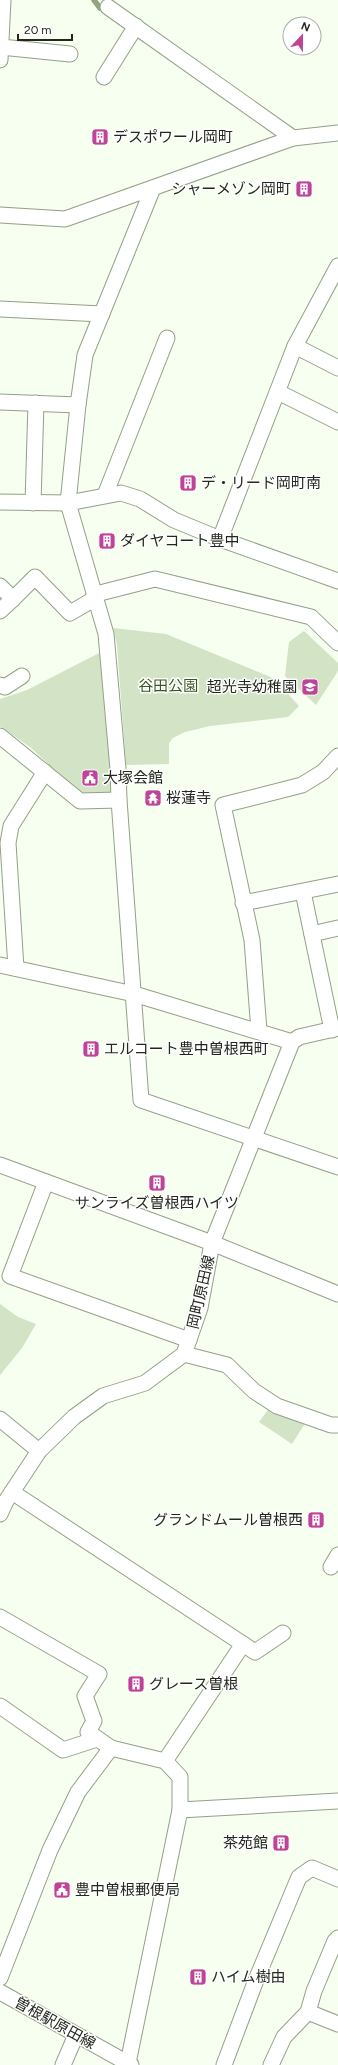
<svg xmlns="http://www.w3.org/2000/svg" width="338" height="2065" font-family="Figtree,'Noto Sans JP',sans-serif">
	<style>
		.green { fill: #d2e3c6 }
		.lines { fill: none; stroke-linecap: round; stroke-linejoin: round }
		.stream { stroke: #92a583; stroke-width: 5.5 }
		.street-casing { stroke: #93a089; stroke-width: 17 }
		.street { stroke: #fff; stroke-width: 15 }
		.labels { text-anchor: middle; stroke-width: 3; stroke-linejoin: round; paint-order: stroke }
		.poi-label { font-size: 15px; fill: #23281f; stroke: #fff; text-anchor: start }
		.park-label { font-size: 15px; fill: #3c5623; stroke: #fff }
		.street-label { font-size: 15px; fill: #23281f; stroke: #fff }
	</style>
	<rect width="100%" height="100%" fill="#f6fff0"/>
	<g class="green">
		<polygon points="113,628 166,634 280,681 280,685 299,706 288,717 210,726 185,732 173,738 169,743 169,764 126,765 117,645"/>
		<polygon points="304,631 338,663 338,671 316,705 285,676 289,642"/>
		<polygon points="101,652 111,764 111,795 82,795 30,747 0,726 0,699 27,690"/>
		<polygon points="0,1304 18,1317 36,1324 22,1348 0,1375"/>
		<polygon points="268,1410 281,1413 306,1422 292,1444 259,1422"/>
	</g>
	<g class="lines">
		<polyline class="stream" points="94,0 100,8"/>
		<g class="street-casing">
			<g id="street">
				<polyline points="108,7 293,138"/>
				<polyline points="1,47 70,54"/>
				<polyline points="0,60 3,0"/>
				<polyline points="104,77 136,26"/>
				<polyline points="153,188 85,355 78,405 68,503 106,634 118,769 119,800 141,1100 338,1167"/>
				<polyline points="0,215 65,219 293,138 338,133"/>
				<polyline points="0,309 102,314"/>
				<polyline points="295,346 338,368"/>
				<polyline points="278,392 338,422"/>
				<polyline points="0,402 78,405"/>
				<polyline points="105,495 167,338"/>
				<polyline points="0,502 68,503 121,493 140,499 174,520 220,539 338,581"/>
				<polyline points="33,503 36,403"/>
				<polyline points="220,539 295,346 338,266"/>
				<polyline points="0,586 13,599 35,577 70,613 89,602 100,593 155,579 311,617 338,643"/>
				<polyline points="0,611 13,599"/>
				<polyline points="0,685 5,687 22,676"/>
				<polyline points="0,736 80,801 119,800"/>
				<polyline points="303,892 332,1030"/>
				<polyline points="243,903 338,884"/>
				<polyline points="312,934 338,928"/>
				<polyline points="0,965 134,994 292,1042"/>
				<polyline points="16,968 8,843 11,826 45,772"/>
				<polyline points="259,1031 252,940 223,805 302,785 323,772 338,756"/>
				<polyline points="0,1165 212,1243 338,1294"/>
				<polyline points="46,1182 10,1276 189,1340"/>
				<polyline points="184,1354 227,1365 254,1391 277,1406 331,1425 338,1425"/>
				<polyline points="0,1419 39,1451"/>
				<polyline points="12,1492 243,1644 165,1761"/>
				<polyline points="0,1514 6,1501 39,1451 74,1417 103,1396 145,1383 184,1354 200,1308 212,1243 292,1042 299,1037 338,1028"/>
				<polyline points="331,1567 338,1555"/>
				<polyline points="0,1617 99,1674 85,1696 94,1721 88,1732 111,1748"/>
				<polyline points="243,1644 255,1652 283,1633"/>
				<polyline points="0,1706 63,1750 97,1739"/>
				<polyline points="0,1978 50,1850 78,1792 111,1748 165,1761 180,1777 180,1810"/>
				<polyline points="0,1992 131,2065"/>
				<polyline points="308,2012 338,2024"/>
				<polyline points="128,2063 180,1810 338,1801"/>
				<polyline points="63,2065 76,2035"/>
				<polyline points="224,2065 256,1980 299,1877 312,1868 338,1879"/>
				<polyline points="271,2065 284,2037 308,2012 314,1991 335,1941 338,1938"/>
			</g>
		</g>
		<use href="#street" class="street"/>
	</g>
	<defs>
		<g id="building-square" transform="scale(0.9)"><rect x="-9" y="-9" width="18" height="18" rx="4" fill="#bd4499" stroke="#fff"/><path d="M-4-6H4V6H1V3H-1V6H-4ZM-2.5-4.3h1.7v1.8h-1.7ZM.8-4.3h1.7v1.8H.8ZM-2.5-1h1.7V.8h-1.7ZM.8-1h1.7V.8H.8Z" fill="#fff"/></g>
		<g id="school-square" transform="scale(0.9)"><rect x="-9" y="-9" width="18" height="18" rx="4" fill="#bd4499" stroke="#fff"/><path d="M0-5L7-2L0 1L-7-2ZM-4 1L0 2.5L4 1V4Q0 6-4 4Z" fill="#fff"/></g>
		<g id="civic-square" transform="scale(0.9)"><rect x="-9" y="-9" width="18" height="18" rx="4" fill="#bd4499" stroke="#fff"/><path d="M-.6-6.5H3V-4.5H.6V-3L4-1V1h2V6H-6V1h2V-1L-.6-3ZM-1.2 2.5V6h2.4V2.5Z" fill="#fff"/></g>
		<g id="temple-square" transform="scale(0.9)"><rect x="-9" y="-9" width="18" height="18" rx="4" fill="#bd4499" stroke="#fff"/><path d="M0-6L5-2H3V0L6.5 2.5H4V6H1.5V3h-3V6H-4V2.5H-6.5L-3 0V-2H-5Z" fill="#fff"/></g>
	</defs>
	<g fill-rule="evenodd">
		<use href="#building-square" x="100" y="137"/>
		<use href="#building-square" x="304" y="189"/>
		<use href="#building-square" x="188" y="483"/>
		<use href="#building-square" x="107" y="541"/>
		<use href="#school-square" x="310" y="687"/>
		<use href="#civic-square" x="90" y="778"/>
		<use href="#temple-square" x="153" y="798"/>
		<use href="#building-square" x="91" y="1049"/>
		<use href="#building-square" x="157" y="1183"/>
		<use href="#building-square" x="316" y="1520"/>
		<use href="#building-square" x="136" y="1684"/>
		<use href="#building-square" x="281" y="1843"/>
		<use href="#civic-square" x="62" y="1890"/>
		<use href="#building-square" x="198" y="1977"/>
	</g>
	<g class="labels">
		<g class="poi-label">
			<text x="113" y="142">デスポワール岡町</text>
			<text x="291" y="194" text-anchor="end">シャーメゾン岡町</text>
			<text x="201" y="488">デ・リード岡町南</text>
			<text x="120" y="546">ダイヤコート豊中</text>
			<text x="297" y="692" text-anchor="end">超光寺幼稚園</text>
			<text x="103" y="783">大塚会館</text>
			<text x="166" y="803">桜蓮寺</text>
			<text x="104" y="1054">エルコート豊中曽根西町</text>
			<text x="157" y="1208" text-anchor="middle">サンライズ曽根西ハイツ</text>
			<text x="303" y="1525" text-anchor="end">グランドムール曽根西</text>
			<text x="149" y="1689">グレース曽根</text>
			<text x="268" y="1848" text-anchor="end">茶苑館</text>
			<text x="75" y="1895">豊中曽根郵便局</text>
			<text x="211" y="1982">ハイム樹由</text>
		</g>
		<g class="park-label">
			<text x="168" y="691">谷田公園</text>
		</g>
		<g class="street-label">
			<text transform="translate(201 1292) rotate(-77)" y="5">岡町原田線</text>
			<text transform="translate(55 2023) rotate(29)" y="5">曽根駅原田線</text>
		</g>
	</g>
	<g transform="translate(302 36) rotate(22)"><circle r="19" fill="#ffffff" stroke="#a7a9a5"/>
	<path d="M0-3L7 15L0 10L-7 15Z" fill="#bd4499"/>
	<text y="-6" font-size="11" font-weight="bold" text-anchor="middle" fill="#23281f">N</text>
	</g>
	<path d="M18 34v6h54v-6" fill="none" stroke="#23281f" stroke-width="2"/>
	<text x="24" y="34" font-size="12" fill="#23281f" stroke="#ffffff" stroke-width="3" paint-order="stroke">20 m</text>
</svg>
